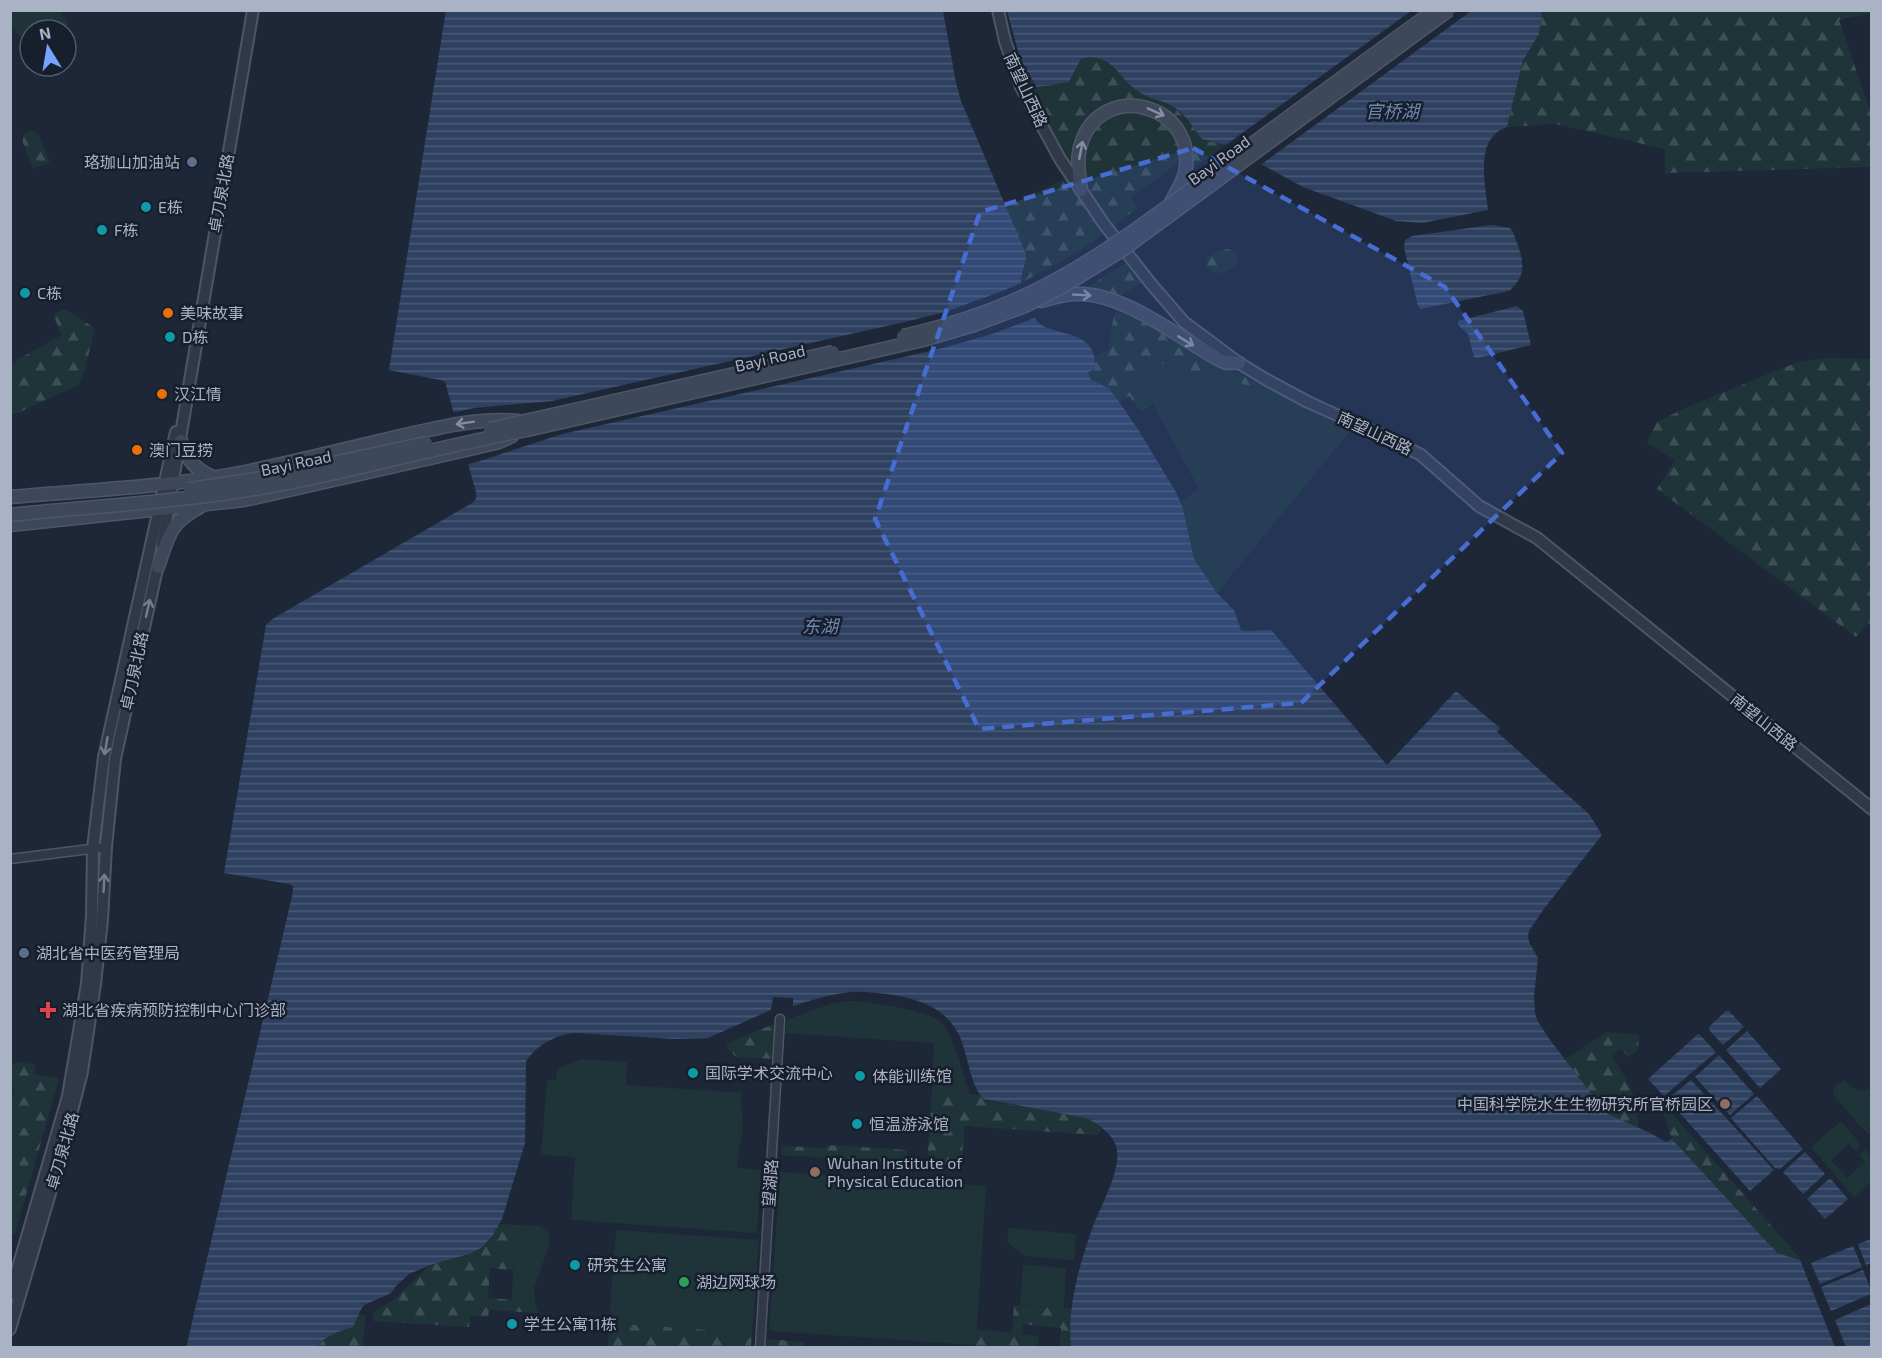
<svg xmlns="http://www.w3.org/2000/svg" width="1882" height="1358" font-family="'Exo 2','Noto Sans SC',sans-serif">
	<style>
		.green { fill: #1f3439 }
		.forest { fill: url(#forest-firs) }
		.water { fill: url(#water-rules) }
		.pier { fill: #1d2738 }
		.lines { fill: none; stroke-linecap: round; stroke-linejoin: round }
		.minor-casing { stroke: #4e5666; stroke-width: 11 }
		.tertiary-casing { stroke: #4e5666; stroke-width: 14 }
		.secondary-casing { stroke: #4e5666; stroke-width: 15 }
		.minor { stroke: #313948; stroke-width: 8 }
		.tertiary { stroke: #313948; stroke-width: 10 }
		.secondary { stroke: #3e485b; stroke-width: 12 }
		.secondary-bridge-casing { stroke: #4e5666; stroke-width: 15; stroke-linecap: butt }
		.secondary-bridge { stroke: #3e485b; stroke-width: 12 }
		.oneway { stroke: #848ea0 }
		.oneway2 { stroke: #747c8d }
		.marked { fill: #476cd2; fill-opacity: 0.2; stroke: #476cd2; stroke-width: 4.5; stroke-dasharray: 12 8; stroke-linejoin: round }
		.service-dot { fill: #5c6f8a; stroke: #171e2c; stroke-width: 2 }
		.culture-dot { fill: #0f9aa8; stroke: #171e2c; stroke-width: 2 }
		.food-dot { fill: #e8710a; stroke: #171e2c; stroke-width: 2 }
		.health-dot { fill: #e0444e; stroke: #171e2c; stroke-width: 2 }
		.education-dot { fill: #8d6e63; stroke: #171e2c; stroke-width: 2 }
		.leisure-dot { fill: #2e9e5b; stroke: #171e2c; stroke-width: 2 }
		.labels { text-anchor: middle; stroke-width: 5; stroke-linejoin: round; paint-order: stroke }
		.street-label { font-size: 16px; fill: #aab3c5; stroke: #171e2c }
		.poi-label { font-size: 16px; fill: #aab3c5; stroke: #171e2c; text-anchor: start }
		.water-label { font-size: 18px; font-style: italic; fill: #6f87b1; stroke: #171e2c }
	</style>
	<defs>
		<pattern id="forest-firs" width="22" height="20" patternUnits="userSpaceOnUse" patternTransform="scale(1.5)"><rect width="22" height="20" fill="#1f3439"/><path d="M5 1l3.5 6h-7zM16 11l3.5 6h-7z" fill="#3d4f54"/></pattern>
		<pattern id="water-rules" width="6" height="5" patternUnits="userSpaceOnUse" patternTransform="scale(1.5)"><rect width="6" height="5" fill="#2f4161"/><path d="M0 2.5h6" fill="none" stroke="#4a5a76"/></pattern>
	</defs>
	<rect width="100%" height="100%" fill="#1d2738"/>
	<g class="green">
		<polygon points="10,11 59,11 69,24 58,30 30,30 30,46 11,27"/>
		<polygon points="1143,359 1262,389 1265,386 1350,431 1217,593 1194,559 1180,502 1199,489 1135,371 1134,364 1139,360"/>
		<path d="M848,1001C865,1000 929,1011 940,1021C953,1033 964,1076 970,1095L932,1093L934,1043L785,1033L786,1023L789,1019L830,1004Z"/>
		<polygon points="581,1059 627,1062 626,1085 743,1093 741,1097 743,1128 737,1162 738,1168 761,1170 757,1233 571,1220 575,1157 541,1155 547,1080 556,1080 557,1069"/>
		<path d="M1845,1080C1852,1090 1861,1093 1871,1088V1136L1859,1125L1834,1095C1831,1086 1838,1083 1845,1080Z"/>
		<polygon points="1841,1121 1861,1145 1855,1151 1849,1144 1831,1160 1847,1178 1865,1162 1859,1155 1865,1149 1871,1157 1871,1183 1854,1197 1811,1147"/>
		<polygon points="780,1172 986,1186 976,1345 769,1331"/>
		<polygon points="515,1225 541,1226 548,1233 550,1243 534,1288 535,1301 512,1299"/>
		<polygon points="1009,1228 1076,1234 1074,1260 1025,1256 1007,1242"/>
		<polygon points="616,1230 759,1240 752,1333 609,1323"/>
		<polygon points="1023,1265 1066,1268 1064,1308 1020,1305"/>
	</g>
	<g class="forest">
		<polygon points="1542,11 1871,11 1871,13 1839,20 1871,113 1871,167 1665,173 1665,149 1556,124 1507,127 1523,60 1539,34"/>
		<polygon points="1094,57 1100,58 1109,63 1138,92 1176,109 1207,141 1226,145 1189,171 1181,161 1131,197 1138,208 1078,252 1021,283 1025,266 1006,208 1075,173 1028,94 1018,71 1024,68 1037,87 1071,80 1081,59"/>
		<polygon points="30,130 38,133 50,162 33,169 23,143 23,134"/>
		<path d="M1227,249C1236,250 1240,257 1236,266C1226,275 1202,278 1208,257L1215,252Z"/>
		<polygon points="1128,262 1143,282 1118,297 1087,290 1087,287"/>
		<polygon points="64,309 95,328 84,373 78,385 18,413 11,415 11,363 62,335 53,315"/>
		<polygon points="1120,310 1231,370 1265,386 1262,389 1144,359 1136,361 1133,367 1152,404 1141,411 1129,396 1119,402 1108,388 1092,382 1088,374 1095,368 1094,356 1108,351 1114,314"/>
		<polygon points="1826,358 1871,359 1871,625 1868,623 1856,637 1657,489 1675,460 1647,443 1657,422 1685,408 1798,362"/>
		<polygon points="777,1023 775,1059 736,1057 727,1048 727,1043"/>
		<path d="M1606,1032L1639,1035L1638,1050L1628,1057L1621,1049L1611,1057C1627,1076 1639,1102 1638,1128L1606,1113L1565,1060Z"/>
		<polygon points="21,1062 36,1065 34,1074 59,1078 15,1234 11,1234 10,1095 15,1094 12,1082 11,1082 11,1065"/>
		<polygon points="932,1093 980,1095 988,1101 1080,1116 1091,1120 1102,1129 1097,1135 965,1126 961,1166 927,1164"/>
		<polygon points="1668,1109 1800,1258 1800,1260 1777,1253 1672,1139 1663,1113"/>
		<polygon points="827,1145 907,1150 906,1163 781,1155 782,1146 826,1148"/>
		<polygon points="500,1224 515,1225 513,1270 490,1268 488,1298 535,1301 538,1313 489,1310 488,1317 470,1316 469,1327 373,1321 374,1312 395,1299 430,1265 464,1256 481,1248 493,1235"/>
		<polygon points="1014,1305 1073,1309 1071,1347 1059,1347 1061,1328 1023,1324 1022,1334 1039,1336 1038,1347 976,1348 977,1330 1012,1332"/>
		<path d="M358,1314L366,1316L362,1347L316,1348C326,1335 338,1332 353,1327Z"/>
		<polygon points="609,1323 752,1333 751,1347 608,1347"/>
		<polygon points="767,1339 804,1342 803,1347 766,1347"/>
	</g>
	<g class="water">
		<path d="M446,10L943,11L956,83L961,101L1026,254C1026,264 1022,271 1021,281C1020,290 1030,312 1036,320C1049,338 1098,326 1095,368L1088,373L1091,380L1108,388L1115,396L1139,431L1177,494L1183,509L1194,559L1217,593L1234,610L1241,630L1245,631L1269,630L1272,631L1387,765L1456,691L1500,728L1497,732L1589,814L1602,835L1543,910L1529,931L1528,937L1530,944L1538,958L1534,997L1535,1013L1537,1020L1550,1040L1606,1113L1650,1133L1666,1142L1672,1139L1777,1253L1800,1260L1835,1347H1071C1067,1308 1079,1266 1092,1229C1100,1207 1120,1174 1117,1150C1116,1137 1098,1123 1086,1118L984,1099C970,1087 968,1053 959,1035C945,1006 917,999 887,994C875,993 863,991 851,992C831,994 812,1000 793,1006V998L773,997L771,1010L708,1038L674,1039L576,1033C559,1033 534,1046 526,1062L525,1143L502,1219L493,1235L481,1248L469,1254L430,1265L409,1274L396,1286L391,1293L364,1305L360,1311L353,1327C338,1332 326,1335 316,1347L186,1348L293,892V886L289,884L224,873L266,625L274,618L472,503L476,499V492L445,382L440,380L389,370Z"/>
		<path d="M1542,10L1539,34L1523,60L1507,127C1474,138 1485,183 1488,210L1422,223L1396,221L1303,187L1226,145L1202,139C1193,127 1184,112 1170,105C1160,100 1148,98 1139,92C1117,78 1113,51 1081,59L1069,82L1037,87L1021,62L1007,11Z"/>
		<path d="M1491,225L1510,228L1513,232C1521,255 1531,273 1509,291L1420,309L1418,306L1404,248L1405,240L1412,236Z"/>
		<polygon points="1517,306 1523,311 1531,345 1477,358 1474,357 1468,334 1458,325 1458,321"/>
		<polygon points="1726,1011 1729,1011 1744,1027 1723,1045 1709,1030 1709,1027"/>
		<polygon points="1747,1031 1781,1069 1760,1088 1726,1050"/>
		<polygon points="1698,1034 1700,1035 1716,1052 1664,1096 1648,1079"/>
		<polygon points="1719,1055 1754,1094 1730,1115 1695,1077"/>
		<polygon points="1691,1080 1774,1170 1750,1191 1669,1101 1669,1098"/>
		<polygon points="1757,1096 1803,1149 1780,1169 1775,1168 1731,1118"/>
		<polygon points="1805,1152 1825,1174 1803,1194 1783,1172"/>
		<polygon points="1830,1178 1848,1199 1825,1219 1807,1199"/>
		<polygon points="1871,1239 1871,1263 1866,1265 1858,1244"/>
		<polygon points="1853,1246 1862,1267 1820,1284 1811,1263"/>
		<polygon points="1863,1270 1871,1290 1871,1294 1831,1311 1821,1287"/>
		<polygon points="1871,1304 1871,1347 1846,1347 1835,1320"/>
	</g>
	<g class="pier">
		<polygon points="1411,11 1471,11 1259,166 1223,147"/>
		<polygon points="1024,282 1025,290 1037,317 992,334 939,349 562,434 480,461 465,465 451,413 474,408 552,401 909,321 945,312 1000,292"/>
	</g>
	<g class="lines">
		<g class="minor-casing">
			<g id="minor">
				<polyline points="10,859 106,847"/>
				<polyline points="760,1348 780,1019"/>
			</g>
		</g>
		<g class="tertiary-casing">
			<g id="tertiary">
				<polyline points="998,10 1005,41 1021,87 1060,159 1104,224 1152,285 1184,322 1239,363 1267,380 1308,402 1396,442 1421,455 1479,506 1537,538 1872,809"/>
				<polyline points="162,545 253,10"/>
				<polyline points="10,1295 68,1096 87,984 92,915 93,848 104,757 176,432"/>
				<polyline points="10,1329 56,1173 82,1072 95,984 102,920 106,847 115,759 159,560"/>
			</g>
		</g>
		<g class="secondary-casing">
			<g id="secondary">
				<path d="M1081,190C1079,175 1076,159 1081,144C1101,79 1199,103 1185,173C1182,184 1176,193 1171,202"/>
				<path d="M1041,301C1052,298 1064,294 1077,294C1122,292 1178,337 1218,359L1224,362L1239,363"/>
				<path d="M181,441C188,462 194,468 214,478"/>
				<path d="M10,497C90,490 172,487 250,471C298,461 345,449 392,438C434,429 475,417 518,421"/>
				<polyline points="10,525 244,500 470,449 499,442 512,436"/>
				<path d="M158,567C168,537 170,522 200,507"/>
			</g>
		</g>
		<use href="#minor" class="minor"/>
		<use href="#tertiary" class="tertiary"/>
		<use href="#secondary" class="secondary"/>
		<g class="secondary-bridge-casing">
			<g id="secondary-bridge">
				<path d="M903,336C952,325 1003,308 1048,284C1115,249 1175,200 1236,156C1302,107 1368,58 1435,10"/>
				<polyline points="490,429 833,352"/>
				<polyline points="190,489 263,478 426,443"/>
				<path d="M10,515C87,507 165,503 242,491C338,476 431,448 527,430L923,340L974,325L1025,306L1062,287L1124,249L1449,10"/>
			</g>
		</g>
		<use href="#secondary-bridge" class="secondary-bridge"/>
	</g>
	<defs><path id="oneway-shaft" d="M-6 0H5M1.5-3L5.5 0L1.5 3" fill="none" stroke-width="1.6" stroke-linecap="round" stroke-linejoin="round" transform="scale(1.5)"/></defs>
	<g class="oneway">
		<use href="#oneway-shaft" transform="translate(1156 112) rotate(24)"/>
		<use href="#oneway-shaft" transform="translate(1081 150) rotate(-79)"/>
		<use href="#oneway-shaft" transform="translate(1082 295) rotate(3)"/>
		<use href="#oneway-shaft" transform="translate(1186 341) rotate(31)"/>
		<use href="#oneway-shaft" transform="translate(465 423) rotate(171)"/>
	</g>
	<g class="oneway2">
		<use href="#oneway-shaft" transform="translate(148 608) rotate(-77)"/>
		<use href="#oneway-shaft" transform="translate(106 746) rotate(100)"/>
		<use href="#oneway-shaft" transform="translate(104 883) rotate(-87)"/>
	</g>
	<path class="marked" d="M1193,148L1445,287L1562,453L1301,703L979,729L875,519L980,212Z"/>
	<g class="service-dot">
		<circle cx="192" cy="162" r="6"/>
		<circle cx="24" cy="953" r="6"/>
	</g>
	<g class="culture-dot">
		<circle cx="146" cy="207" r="6"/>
		<circle cx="102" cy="230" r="6"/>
		<circle cx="25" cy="293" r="6"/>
		<circle cx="170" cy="337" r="6"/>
		<circle cx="693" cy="1073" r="6"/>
		<circle cx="860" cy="1076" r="6"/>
		<circle cx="857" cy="1124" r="6"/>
		<circle cx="575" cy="1265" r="6"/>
		<circle cx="512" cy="1324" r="6"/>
	</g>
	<g class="food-dot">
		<circle cx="168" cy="313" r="6"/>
		<circle cx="162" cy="394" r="6"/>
		<circle cx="137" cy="450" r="6"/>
	</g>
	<path class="health-dot" d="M45 1001h6v6h6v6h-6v6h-6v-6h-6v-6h6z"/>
	<g class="education-dot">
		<circle cx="1725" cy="1104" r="6"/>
		<circle cx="815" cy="1172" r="6"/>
	</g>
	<circle class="leisure-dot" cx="684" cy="1282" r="6"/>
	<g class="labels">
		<g class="street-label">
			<text transform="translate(1026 90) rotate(65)" y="6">南望山西路</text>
			<text transform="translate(1219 160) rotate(-36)" y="6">Bayi Road</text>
			<text transform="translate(221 193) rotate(-80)" y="6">卓刀泉北路</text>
			<text transform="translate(770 358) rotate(-13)" y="6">Bayi Road</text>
			<text transform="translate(1375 433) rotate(25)" y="6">南望山西路</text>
			<text transform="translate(296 463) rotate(-12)" y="6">Bayi Road</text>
			<text transform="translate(134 671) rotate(-78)" y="6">卓刀泉北路</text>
			<text transform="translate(1764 722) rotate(39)" y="6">南望山西路</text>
			<text transform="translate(62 1151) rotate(-74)" y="6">卓刀泉北路</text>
			<text transform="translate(770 1183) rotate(-86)" y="6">望湖路</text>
		</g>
		<g class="poi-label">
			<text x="180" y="168" text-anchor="end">珞珈山加油站</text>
			<text x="158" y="213">E栋</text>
			<text x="114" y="236">F栋</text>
			<text x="37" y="299">C栋</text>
			<text x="180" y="319">美味故事</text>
			<text x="182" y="343">D栋</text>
			<text x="174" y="400">汉江情</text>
			<text x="149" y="456">澳门豆捞</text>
			<text x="36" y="959">湖北省中医药管理局</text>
			<text x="62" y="1016">湖北省疾病预防控制中心门诊部</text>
			<text x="705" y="1079">国际学术交流中心</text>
			<text x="872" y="1082">体能训练馆</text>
			<text x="1713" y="1110" text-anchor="end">中国科学院水生生物研究所官桥园区</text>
			<text x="869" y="1130">恒温游泳馆</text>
			<text x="827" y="1169">Wuhan Institute of<tspan x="827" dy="18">Physical Education</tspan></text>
			<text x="587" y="1271">研究生公寓</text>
			<text x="696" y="1288">湖边网球场</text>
			<text x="524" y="1330">学生公寓11栋</text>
		</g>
		<g class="water-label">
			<text x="1392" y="118">官桥湖</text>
			<text x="820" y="633">东湖</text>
		</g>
	</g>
	<rect width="1882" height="1358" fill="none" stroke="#aab3c5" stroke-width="24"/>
	<g transform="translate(48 48) rotate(349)"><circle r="28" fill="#171e2c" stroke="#525a69" stroke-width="1.5"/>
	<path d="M0-4.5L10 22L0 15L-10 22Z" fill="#76a3ff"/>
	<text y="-9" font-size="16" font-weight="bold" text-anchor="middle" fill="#aab3c5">N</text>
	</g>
</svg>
